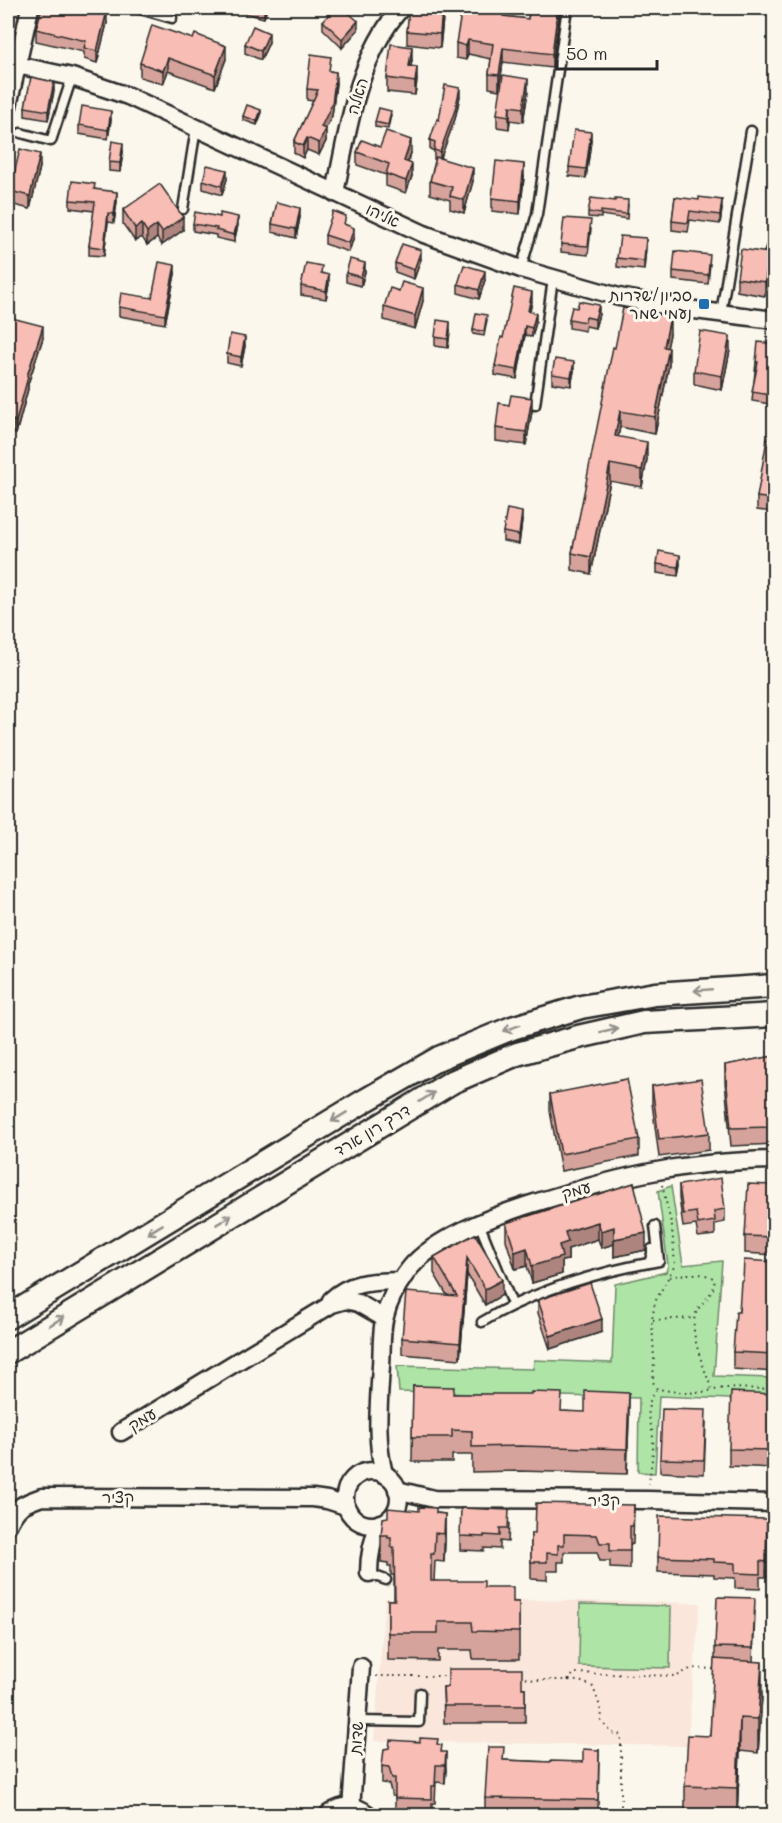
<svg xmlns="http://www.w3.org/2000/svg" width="782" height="1823" font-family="Mali,'Playpen Sans Hebrew',sans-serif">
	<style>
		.built { fill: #fae6db }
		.green { fill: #afe4a7; stroke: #6d8869; stroke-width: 1.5 }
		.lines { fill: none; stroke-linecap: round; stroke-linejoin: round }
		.lane-casing { stroke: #2b2b2b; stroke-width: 13 }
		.street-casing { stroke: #2b2b2b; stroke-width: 21 }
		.secondary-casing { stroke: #2b2b2b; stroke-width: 27 }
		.path { stroke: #2b2b2b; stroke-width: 2; stroke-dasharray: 1.5 4.5; stroke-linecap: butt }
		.lane { stroke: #fbf7ec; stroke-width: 8 }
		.street { stroke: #fbf7ec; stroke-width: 16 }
		.secondary { stroke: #fbf7ec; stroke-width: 22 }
		.wall { fill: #d5a39b; stroke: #2b2b2b; stroke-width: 1.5 }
		.shaded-wall { fill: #ae847e; stroke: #2b2b2b; stroke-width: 1.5 }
		.building { fill: #f8bdb4; stroke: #2b2b2b; stroke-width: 1.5 }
		.oneway { stroke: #93918c }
		.poi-dot { fill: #1f6fb2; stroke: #fbf7ec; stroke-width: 2 }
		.labels { text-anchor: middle; stroke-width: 6; stroke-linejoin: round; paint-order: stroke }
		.street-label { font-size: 16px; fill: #2b2b2b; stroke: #fbf7ec }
		.poi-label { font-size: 16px; fill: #2b2b2b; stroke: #fbf7ec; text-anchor: end }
	</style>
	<rect width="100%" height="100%" fill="#fbf7ec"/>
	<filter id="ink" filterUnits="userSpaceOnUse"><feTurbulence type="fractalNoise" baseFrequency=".0167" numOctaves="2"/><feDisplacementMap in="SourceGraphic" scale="12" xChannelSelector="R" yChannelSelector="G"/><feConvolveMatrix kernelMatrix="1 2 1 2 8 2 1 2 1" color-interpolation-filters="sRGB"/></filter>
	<g filter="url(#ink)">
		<polygon class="built" points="385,1598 700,1603 687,1746 374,1741"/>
		<g class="green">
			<polygon points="671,1186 683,1265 722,1261 714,1376 774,1378 774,1401 659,1396 655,1473 638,1472 639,1398 399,1392 397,1366 533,1369 534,1360 612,1363 615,1284 666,1272 668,1265 658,1191"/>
			<polygon points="580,1604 671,1606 670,1668 579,1666"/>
		</g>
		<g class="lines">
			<g class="lane-casing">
				<g id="lane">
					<polyline points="137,8 172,18"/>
					<polyline points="21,133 51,141 72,77"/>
					<polyline points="183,209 196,128"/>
					<polyline points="521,269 537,214 567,8"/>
					<polyline points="721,313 751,131"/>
					<polyline points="535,405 553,279"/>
					<polyline points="479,1223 512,1304"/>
					<polyline points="649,1263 652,1254 652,1249"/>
					<path d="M482,1322C536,1289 598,1272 659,1261L655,1226"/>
					<polyline points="370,1567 375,1576 386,1580"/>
					<polyline points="358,1721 419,1722 420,1693"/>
				</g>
			</g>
			<g class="street-casing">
				<g id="street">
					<polyline points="8,63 72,77 128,96 424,234 521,269 619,297 687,309 774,320"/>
					<polyline points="8,106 30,8"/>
					<path d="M335,193C348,129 357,58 401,8"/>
					<path d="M331,1300C352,1280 374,1282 401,1281"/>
					<polyline points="121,1432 332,1304 346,1300 358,1303 384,1318"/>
					<circle cx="372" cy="1498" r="27"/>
					<path d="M384,1474C375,1438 379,1402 381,1366C382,1351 381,1335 384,1320C388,1302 398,1283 410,1268C435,1238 489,1218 525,1206C569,1192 612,1179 657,1171C695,1164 735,1161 774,1160"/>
					<polyline points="397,1490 434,1499 648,1500 774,1503"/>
					<path d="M8,1525C18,1505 22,1504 42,1497L313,1498L327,1500L346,1506"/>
					<path d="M369,1573C369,1555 372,1540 380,1523"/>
					<polyline points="351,1809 361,1667"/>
				</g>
			</g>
			<g class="secondary-casing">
				<g id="secondary">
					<polyline points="8,1317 366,1100 439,1058 512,1028 581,1007 655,994 774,986"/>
					<polyline points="8,1352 452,1082 517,1054 578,1037 644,1022 774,1015"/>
					<path d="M331,1816C343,1808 354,1807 365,1816"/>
				</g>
			</g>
			<g class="path">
				<polyline points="662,1185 672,1227 675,1265 655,1302 652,1320 654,1359 653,1382 657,1389 685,1393 703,1392 725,1388 774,1389"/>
				<path d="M670,1277C681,1274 705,1271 714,1279C717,1294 699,1302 695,1316C689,1336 706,1371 712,1391"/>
				<polyline points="653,1320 695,1318"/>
				<path d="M649,1485C650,1470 654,1453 653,1438C651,1417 642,1408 657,1389"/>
				<polyline points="759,1670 774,1670"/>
				<polyline points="376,1676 448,1676"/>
				<polyline points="520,1677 534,1680 569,1680 574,1673 677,1676 692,1668 715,1669"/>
				<polyline points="569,1680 583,1682 593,1687 602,1712 601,1721 612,1733 621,1735 621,1816"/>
			</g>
			<use href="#lane" class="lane"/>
			<use href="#street" class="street"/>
			<use href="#secondary" class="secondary"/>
		</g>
		<g class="wall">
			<polygon points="244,8 267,8 264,18 244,13"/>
			<polygon points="444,8 440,48 407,44 407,31"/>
			<polygon points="507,8 505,16 528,19 530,8 560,8 552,68 503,62 499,90 489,88 489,74 491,59 468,54 466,60 456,58 456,43"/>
			<polygon points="323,21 358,30 342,48 323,29"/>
			<polygon points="107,23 97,63 84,59 84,52 36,41 36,29"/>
			<polygon points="193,39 226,59 215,88 168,71 163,84 140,77 140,63"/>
			<polygon points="269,42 261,60 245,53 245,44"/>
			<polygon points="412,60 411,66 417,80 415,95 387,92 387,78"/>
			<polygon points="331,71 336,83 332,116 325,129 326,141 319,155 307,150 303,158 294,153 294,142 313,101 307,100 307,89"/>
			<polygon points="54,91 48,120 25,116 25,107"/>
			<polygon points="528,92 523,122 510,120 509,129 497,127 497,114"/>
			<polygon points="460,96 455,119 440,159 473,181 464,213 450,209 450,200 430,194 430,181 436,159 434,159 434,151 430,149 430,140 439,120"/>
			<polygon points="261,115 257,125 243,120 243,116"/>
			<polygon points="391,115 388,129 375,127 375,122"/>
			<polygon points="111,120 108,139 79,134 79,125"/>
			<polygon points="591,141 586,178 569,176 569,167"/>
			<polygon points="380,147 411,153 408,162 412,176 406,193 386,186 386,175 357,165 357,152"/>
			<polygon points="123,152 120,172 109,171 109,162"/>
			<polygon points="40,167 30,209 10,204 10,191"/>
			<polygon points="524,177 520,214 492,211 492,198"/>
			<polygon points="227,179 222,195 203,189 203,180"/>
			<polygon points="95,189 117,201 114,223 108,222 104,256 89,255 89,246 94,211 70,208 70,200"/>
			<polygon points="675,197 722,209 720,224 690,220 688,232 672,230 672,221"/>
			<polygon points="628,205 627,219 601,215 601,218 588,217 588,212"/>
			<polygon points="123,210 183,230 162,245 157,238 147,245 142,237 135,241 123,224"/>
			<polygon points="300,217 296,238 272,232 272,224"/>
			<polygon points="193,224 238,225 234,242 216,238 216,235 193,231"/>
			<polygon points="346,225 354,236 349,252 325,244 325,235"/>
			<polygon points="591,229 588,255 561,252 561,244"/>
			<polygon points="774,246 774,264 769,263 765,296 737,291 737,278 764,252"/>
			<polygon points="646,247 644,270 617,267 617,258"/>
			<polygon points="421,259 414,279 395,272 395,263"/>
			<polygon points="710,264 708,284 673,280 673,271"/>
			<polygon points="365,272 361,286 346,282 346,273"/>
			<polygon points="175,274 165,324 119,316 119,307 152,298"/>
			<polygon points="322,274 329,284 326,299 301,295 301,286"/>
			<polygon points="485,280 479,299 458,293 458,284"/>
			<polygon points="399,291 423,301 415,329 384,320 384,307"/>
			<polygon points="532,301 530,312 536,322 532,337 525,335 517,379 495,375 495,366 503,338"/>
			<polygon points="577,308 599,314 595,328 586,326 585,331 569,328 569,319"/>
			<polygon points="8,317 43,338 28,384 28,389 16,434 13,433 8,451"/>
			<polygon points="487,320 484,336 473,334 473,330"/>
			<polygon points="450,331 448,348 435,346 435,337"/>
			<polygon points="670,334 667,347 669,365 655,434 620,427 618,437 647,459 642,487 610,481 591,574 572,570 572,553 615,348"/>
			<polygon points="774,344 770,404 752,401 756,362"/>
			<polygon points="245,346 241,366 227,363 227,354"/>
			<polygon points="730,350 722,390 694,384 694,371"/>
			<polygon points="574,371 571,386 552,383 552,374"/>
			<polygon points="532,411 526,445 496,441 496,428"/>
			<polygon points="774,441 773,512 757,510 757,497"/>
			<polygon points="522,521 519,544 503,541 503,532"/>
			<polygon points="657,564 680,564 678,576 657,573"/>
			<polygon points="774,1056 774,1144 731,1146 725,1082 725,1065"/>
			<polygon points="652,1086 709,1133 709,1150 659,1157 652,1103"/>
			<polygon points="550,1094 639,1139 639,1156 561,1171 550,1111"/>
			<polygon points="634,1183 646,1250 614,1257 614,1244 601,1248 598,1239 568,1249 568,1260 562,1261 562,1274 532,1283 527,1266 515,1269 506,1240 506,1223"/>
			<polygon points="679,1185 725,1209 725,1222 715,1224 715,1235 698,1237 696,1225 683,1227 679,1198"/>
			<polygon points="774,1185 774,1255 745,1253 745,1236"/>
			<polygon points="475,1234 502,1295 485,1305 467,1274 460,1359 402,1354 402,1338 447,1295 434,1273 434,1257"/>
			<polygon points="774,1262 774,1372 733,1369 733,1352 743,1281"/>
			<polygon points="538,1300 602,1332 550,1349 538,1313"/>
			<polygon points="413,1386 454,1394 562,1411 629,1417 627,1474 519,1471 472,1472 472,1455 452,1455 452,1462 412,1462"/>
			<polygon points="774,1394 774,1468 729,1466 729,1449"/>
			<polygon points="706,1423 704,1474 660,1472 660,1459"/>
			<polygon points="634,1505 633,1544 630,1544 630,1569 610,1568 610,1561 600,1561 597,1552 564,1552 564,1562 558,1562 558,1571 547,1571 547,1580 531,1579 531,1533 535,1533"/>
			<polygon points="436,1513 445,1514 445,1541 444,1562 435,1561 434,1581 484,1587 513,1602 519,1602 519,1659 473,1659 472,1650 438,1650 438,1661 388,1660 388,1600 394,1600 394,1575 391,1575 391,1566 388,1566 388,1563 381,1562 381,1535"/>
			<polygon points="767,1519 766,1577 760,1577 760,1589 735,1588 735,1578 714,1577 714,1574 658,1572 658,1557"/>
			<polygon points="509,1523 508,1542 500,1541 500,1549 484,1548 484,1551 460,1550 460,1536"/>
			<polygon points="755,1612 753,1661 762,1696 758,1753 740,1751 737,1815 685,1815 685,1786 710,1736 715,1659 715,1647"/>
			<polygon points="443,1687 525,1688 525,1723 444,1723"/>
			<polygon points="438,1745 442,1752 446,1770 445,1783 436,1782 435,1803 432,1803 432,1815 395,1815 395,1796 392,1796 389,1784 382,1783 382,1766"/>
			<polygon points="599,1750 598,1814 485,1811 485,1798 504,1760 551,1762 583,1762"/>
		</g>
		<g class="shaded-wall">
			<polygon points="265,8 267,8 264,18 264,10"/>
			<polygon points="442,8 444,8 440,48 440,34"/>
			<polygon points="504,8 507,8 503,30 503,16"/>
			<polygon points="558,8 560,8 552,68 552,54"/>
			<polygon points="107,11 107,23 97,63 97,51"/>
			<polygon points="358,21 358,30 342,48 342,39"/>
			<polygon points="269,33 269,42 261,60 261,51"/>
			<polygon points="468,40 468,54 466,60 466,46"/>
			<polygon points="226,46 226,59 215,88 215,75"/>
			<polygon points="412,47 412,60 409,79 409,66"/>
			<polygon points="503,48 503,62 499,90 499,75"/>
			<polygon points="168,58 168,71 163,84 163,71"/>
			<polygon points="417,67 417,80 415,95 415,82"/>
			<polygon points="336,72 336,83 332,116 321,138 321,127"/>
			<polygon points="528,79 528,92 523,122 523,108"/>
			<polygon points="54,82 54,91 48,120 48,111"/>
			<polygon points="460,88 460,96 455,119 440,160 440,152"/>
			<polygon points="510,106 510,120 509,129 509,116"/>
			<polygon points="261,110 261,115 257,125 257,121"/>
			<polygon points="111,111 111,120 108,139 108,130"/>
			<polygon points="326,129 326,141 319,155 319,143"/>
			<polygon points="591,132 591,141 586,178 586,169"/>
			<polygon points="307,138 307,150 303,158 303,146"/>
			<polygon points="411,140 411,153 404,173 404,161"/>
			<polygon points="123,143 123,152 120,172 120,163"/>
			<polygon points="40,154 40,167 30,209 30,196"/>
			<polygon points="412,164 412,176 406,193 406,181"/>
			<polygon points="524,164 524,177 520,214 520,201"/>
			<polygon points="473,168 473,181 464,213 464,200"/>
			<polygon points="227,170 227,179 222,195 222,186"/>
			<polygon points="117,192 117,201 114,223 114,214"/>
			<polygon points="722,200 722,209 720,224 720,215"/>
			<polygon points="300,208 300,217 296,238 296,229"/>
			<polygon points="108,213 108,222 104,256 104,248"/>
			<polygon points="183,217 183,230 162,245 162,232"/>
			<polygon points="238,217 238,225 234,242 234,235"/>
			<polygon points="142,224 142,237 135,241 135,228"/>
			<polygon points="157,225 157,238 147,245 147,232"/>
			<polygon points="354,228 354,236 349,252 349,243"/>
			<polygon points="646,238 646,247 644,270 644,261"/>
			<polygon points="421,250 421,259 414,279 414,270"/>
			<polygon points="769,253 769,266 765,296 765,282"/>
			<polygon points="365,263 365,272 361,286 361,277"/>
			<polygon points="175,265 175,274 165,324 165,315"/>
			<polygon points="485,271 485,280 479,299 479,290"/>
			<polygon points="329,275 329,284 326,299 326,291"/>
			<polygon points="423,288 423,301 415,329 415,316"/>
			<polygon points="532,292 532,301 528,320 528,311"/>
			<polygon points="599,305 599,314 595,328 595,319"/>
			<polygon points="536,313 536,322 532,337 532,328"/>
			<polygon points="670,317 670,334 664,364 664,347"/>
			<polygon points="450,322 450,331 448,348 448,339"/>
			<polygon points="43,326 43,338 28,384 28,389 16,434 16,421 27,376"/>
			<polygon points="525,326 525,335 517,379 517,370"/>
			<polygon points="730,336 730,350 722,390 722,376"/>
			<polygon points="245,337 245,346 241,366 241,357"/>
			<polygon points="669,348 669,365 655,434 655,417"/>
			<polygon points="574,362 574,371 571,386 571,377"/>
			<polygon points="774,370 774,379 770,404 770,395"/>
			<polygon points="532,398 532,411 526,445 526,432"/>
			<polygon points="620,411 620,427 615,453 615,436"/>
			<polygon points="13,420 13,433 8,451 8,439"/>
			<polygon points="647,442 647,459 642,487 642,470"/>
			<polygon points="610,464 610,481 591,574 591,557"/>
			<polygon points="774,491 774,504 773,512 773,499"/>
			<polygon points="522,512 522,521 519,544 519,535"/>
			<polygon points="680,555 680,564 678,576 678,567"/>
			<polygon points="598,1222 598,1239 568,1249 568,1260 562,1261 562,1274 532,1283 532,1266 559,1245 565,1232"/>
			<polygon points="614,1227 614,1244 601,1248 601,1231"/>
			<polygon points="646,1233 646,1250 614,1257 614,1239"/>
			<polygon points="527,1248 527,1266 515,1269 515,1252"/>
			<polygon points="467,1258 467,1274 460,1359 460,1343"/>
			<polygon points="502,1280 502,1295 485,1305 485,1289"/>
			<polygon points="602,1319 602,1332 550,1349 550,1336"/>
			<polygon points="629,1393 629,1417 627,1474 627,1449"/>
			<polygon points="445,1514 445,1541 444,1562 444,1534"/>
			<polygon points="762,1662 762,1696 758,1753 758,1719"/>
			<polygon points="740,1718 740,1751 737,1815 737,1788"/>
			<polygon points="446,1752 446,1770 445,1783 445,1765"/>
		</g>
		<g class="building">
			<polygon points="42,8 93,8 107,11 97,51 84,48 86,41 36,29"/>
			<polygon points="335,8 343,8 358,21 342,39 323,21"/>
			<polygon points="409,8 442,8 440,34 407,31"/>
			<polygon points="462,8 504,8 503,16 528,19 530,8 558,8 552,54 503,48 499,75 489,74 493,44 468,40 466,46 456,43"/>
			<polygon points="152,25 193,39 195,34 226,46 215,75 168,58 163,71 140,63"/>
			<polygon points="253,26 269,33 261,51 245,44"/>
			<polygon points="391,44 412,47 409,66 417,67 415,82 387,78"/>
			<polygon points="311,54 331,57 329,71 336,72 332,104 321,127 326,129 319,143 307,138 303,146 294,142 318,90 307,89"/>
			<polygon points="503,75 528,79 523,108 510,106 509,116 497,114"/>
			<polygon points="31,77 54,82 48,111 25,107"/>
			<polygon points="445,85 460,88 455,110 440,152 434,150 435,142 430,140 437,119 439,120"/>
			<polygon points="247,105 261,110 257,121 243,116"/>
			<polygon points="82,106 111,111 108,130 79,125"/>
			<polygon points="379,108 391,111 388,125 375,122"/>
			<polygon points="574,130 591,132 586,169 569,167"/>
			<polygon points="386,131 411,140 404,161 412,164 406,181 386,174 389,164 357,152 362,140 380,147"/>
			<polygon points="112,141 123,143 120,163 109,162"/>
			<polygon points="20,149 40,154 30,196 10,191"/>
			<polygon points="436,157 473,168 464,200 450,196 452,187 430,181"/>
			<polygon points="496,161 524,164 520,201 492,198"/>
			<polygon points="207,165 227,170 222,186 203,180"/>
			<polygon points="72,181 95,184 94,189 117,192 114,214 108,213 104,248 89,246 95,202 70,200"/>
			<polygon points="160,184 183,217 162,232 157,225 147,232 142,224 135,228 123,210"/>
			<polygon points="675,197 699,200 699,197 722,200 720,215 690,211 688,223 672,221"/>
			<polygon points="591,198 615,201 615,199 628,200 627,214 601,211 601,214 588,212"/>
			<polygon points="277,202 300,208 296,229 272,224"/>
			<polygon points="333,211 346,216 344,224 354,228 349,243 325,235"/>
			<polygon points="195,212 220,217 220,213 238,217 234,235 216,230 217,228 193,224"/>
			<polygon points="564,218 591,220 588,246 561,244"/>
			<polygon points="620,236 646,238 644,261 617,258"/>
			<polygon points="402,244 421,250 414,270 395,263"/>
			<polygon points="766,245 774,246 774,260 769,259 769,253 764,252"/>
			<polygon points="741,249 769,253 765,282 737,278"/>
			<polygon points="675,251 710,255 708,275 673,271"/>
			<polygon points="350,259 365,263 361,277 346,273"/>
			<polygon points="159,262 175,265 165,315 119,307 121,293 152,298"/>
			<polygon points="306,263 322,266 321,273 329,275 326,291 301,286"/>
			<polygon points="464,265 485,271 479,290 458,284"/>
			<polygon points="402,282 423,288 415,316 384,307 390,288 399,291"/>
			<polygon points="514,288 532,292 528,311 536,313 532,328 525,326 517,370 495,366 501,337 503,338"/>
			<polygon points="579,301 599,305 595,319 586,317 585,322 569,319 572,307 577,308"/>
			<polygon points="623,308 670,317 664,347 669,348 655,417 620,411 615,436 647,442 642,470 610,464 591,557 572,553 613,347 615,348"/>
			<polygon points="476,313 487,315 484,331 473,330"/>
			<polygon points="8,317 43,326 27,376 28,377 16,421 13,420 8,439 8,351 9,345 8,345"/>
			<polygon points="437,320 450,322 448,339 435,337"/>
			<polygon points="700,331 730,336 722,376 694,371"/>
			<polygon points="230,334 245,337 241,357 227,354"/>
			<polygon points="758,342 774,344 774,370 770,395 752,392 758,362 756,362"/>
			<polygon points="555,359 574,362 571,377 552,374"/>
			<polygon points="511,395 532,398 526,432 496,428 499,403 509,405"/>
			<polygon points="767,439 774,441 774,491 773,499 757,497"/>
			<polygon points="507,509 522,512 519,535 503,532"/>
			<polygon points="659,551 680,555 678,567 657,564"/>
			<polygon points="774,1056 774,1127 731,1128 725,1065"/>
			<polygon points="627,1079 639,1139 561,1154 550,1094"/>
			<polygon points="701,1079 709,1133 659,1139 652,1086"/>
			<polygon points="721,1178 725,1209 714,1211 715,1221 698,1224 696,1212 683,1214 679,1185"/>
			<polygon points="634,1183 646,1233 614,1239 614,1227 601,1231 598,1222 565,1232 568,1242 559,1245 562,1257 532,1266 527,1248 515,1252 506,1223"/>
			<polygon points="748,1184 774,1185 774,1237 745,1236"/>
			<polygon points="475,1234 502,1280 485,1289 467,1258 460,1343 402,1338 406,1292 457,1296 434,1257"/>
			<polygon points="744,1260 774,1262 774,1354 733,1352 736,1312 739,1312 741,1281 743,1281"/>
			<polygon points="590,1283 602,1319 550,1336 538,1300"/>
			<polygon points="413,1386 454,1387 453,1394 531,1394 531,1392 562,1393 561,1411 585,1412 585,1391 629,1393 627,1449 519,1446 472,1447 472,1431 452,1430 452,1437 412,1437"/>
			<polygon points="731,1392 774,1394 774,1450 729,1449"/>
			<polygon points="662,1409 706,1410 704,1460 660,1459"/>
			<polygon points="536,1503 634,1505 633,1526 630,1526 630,1551 610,1551 610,1543 600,1543 597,1535 564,1534 564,1545 558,1545 558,1554 547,1553 547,1562 531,1562 531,1533 535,1533"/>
			<polygon points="419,1507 436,1508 436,1513 445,1514 444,1534 435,1533 434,1554 431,1554 431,1581 484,1581 484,1587 513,1587 513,1602 519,1602 519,1632 473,1631 472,1622 438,1622 438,1633 388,1633 388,1600 395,1600 394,1547 391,1547 391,1538 388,1538 388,1535 381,1535 383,1518 388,1517 388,1508 419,1511"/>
			<polygon points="461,1508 509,1510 508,1528 500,1528 500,1536 484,1535 484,1537 460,1536"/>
			<polygon points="659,1516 767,1519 766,1562 760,1561 760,1574 735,1573 735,1563 714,1562 714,1559 658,1557"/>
			<polygon points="717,1597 755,1598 753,1648 715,1647"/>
			<polygon points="714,1659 762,1662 758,1719 740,1718 737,1788 685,1786 688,1735 710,1736"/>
			<polygon points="448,1669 522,1669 522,1688 525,1688 525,1706 444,1706 443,1687 448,1687"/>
			<polygon points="420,1738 438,1739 437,1744 442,1745 441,1752 446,1752 445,1765 436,1765 435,1786 432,1786 432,1799 395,1798 395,1778 392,1778 389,1767 382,1766 384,1749 389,1748 390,1740 420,1742"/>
			<polygon points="488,1747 504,1747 503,1760 551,1762 551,1761 583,1762 583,1749 599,1750 598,1800 485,1798"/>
		</g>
		<defs><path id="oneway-shaft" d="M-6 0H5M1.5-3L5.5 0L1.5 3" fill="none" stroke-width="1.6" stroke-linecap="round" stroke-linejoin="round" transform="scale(1.5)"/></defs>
		<g class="oneway">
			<use href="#oneway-shaft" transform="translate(703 990) rotate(175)"/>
			<use href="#oneway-shaft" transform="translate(512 1028) rotate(160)"/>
			<use href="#oneway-shaft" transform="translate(609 1030) rotate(-13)"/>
			<use href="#oneway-shaft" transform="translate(427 1097) rotate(-32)"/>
			<use href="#oneway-shaft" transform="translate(339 1117) rotate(149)"/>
			<use href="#oneway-shaft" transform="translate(224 1220) rotate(-31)"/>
			<use href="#oneway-shaft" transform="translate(155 1229) rotate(149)"/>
			<use href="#oneway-shaft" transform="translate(57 1321) rotate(-31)"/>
		</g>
	</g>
	<rect class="poi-dot" x="698" y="298" width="12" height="12" rx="3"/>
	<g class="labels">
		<g class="street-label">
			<text transform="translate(357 96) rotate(-73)" y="6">האלה</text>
			<text transform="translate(383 215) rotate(25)" y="6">אליהו</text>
			<text transform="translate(372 1130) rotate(-31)" y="6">דרך רון ארד</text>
			<text transform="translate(576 1190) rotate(-16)" y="6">עמק</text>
			<text transform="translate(142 1419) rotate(-31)" y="6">עמק</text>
			<text x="118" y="1503">קציר</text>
			<text x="604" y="1506">קציר</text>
			<text transform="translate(356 1738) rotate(-86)" y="6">שדות</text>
		</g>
		<g class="poi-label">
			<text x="692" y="301">סביון/שדרות<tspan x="692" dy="18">נעמי שמר</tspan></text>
		</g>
	</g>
	<rect width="782" height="1823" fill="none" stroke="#fbf7ec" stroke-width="30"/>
	<rect x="15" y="15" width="752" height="1793" fill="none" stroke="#2b2b2b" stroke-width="2" filter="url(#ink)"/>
	<path d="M557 60v9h100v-9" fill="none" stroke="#2b2b2b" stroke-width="3"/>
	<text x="566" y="60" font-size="18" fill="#2b2b2b" stroke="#fbf7ec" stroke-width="4.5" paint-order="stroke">50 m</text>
</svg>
